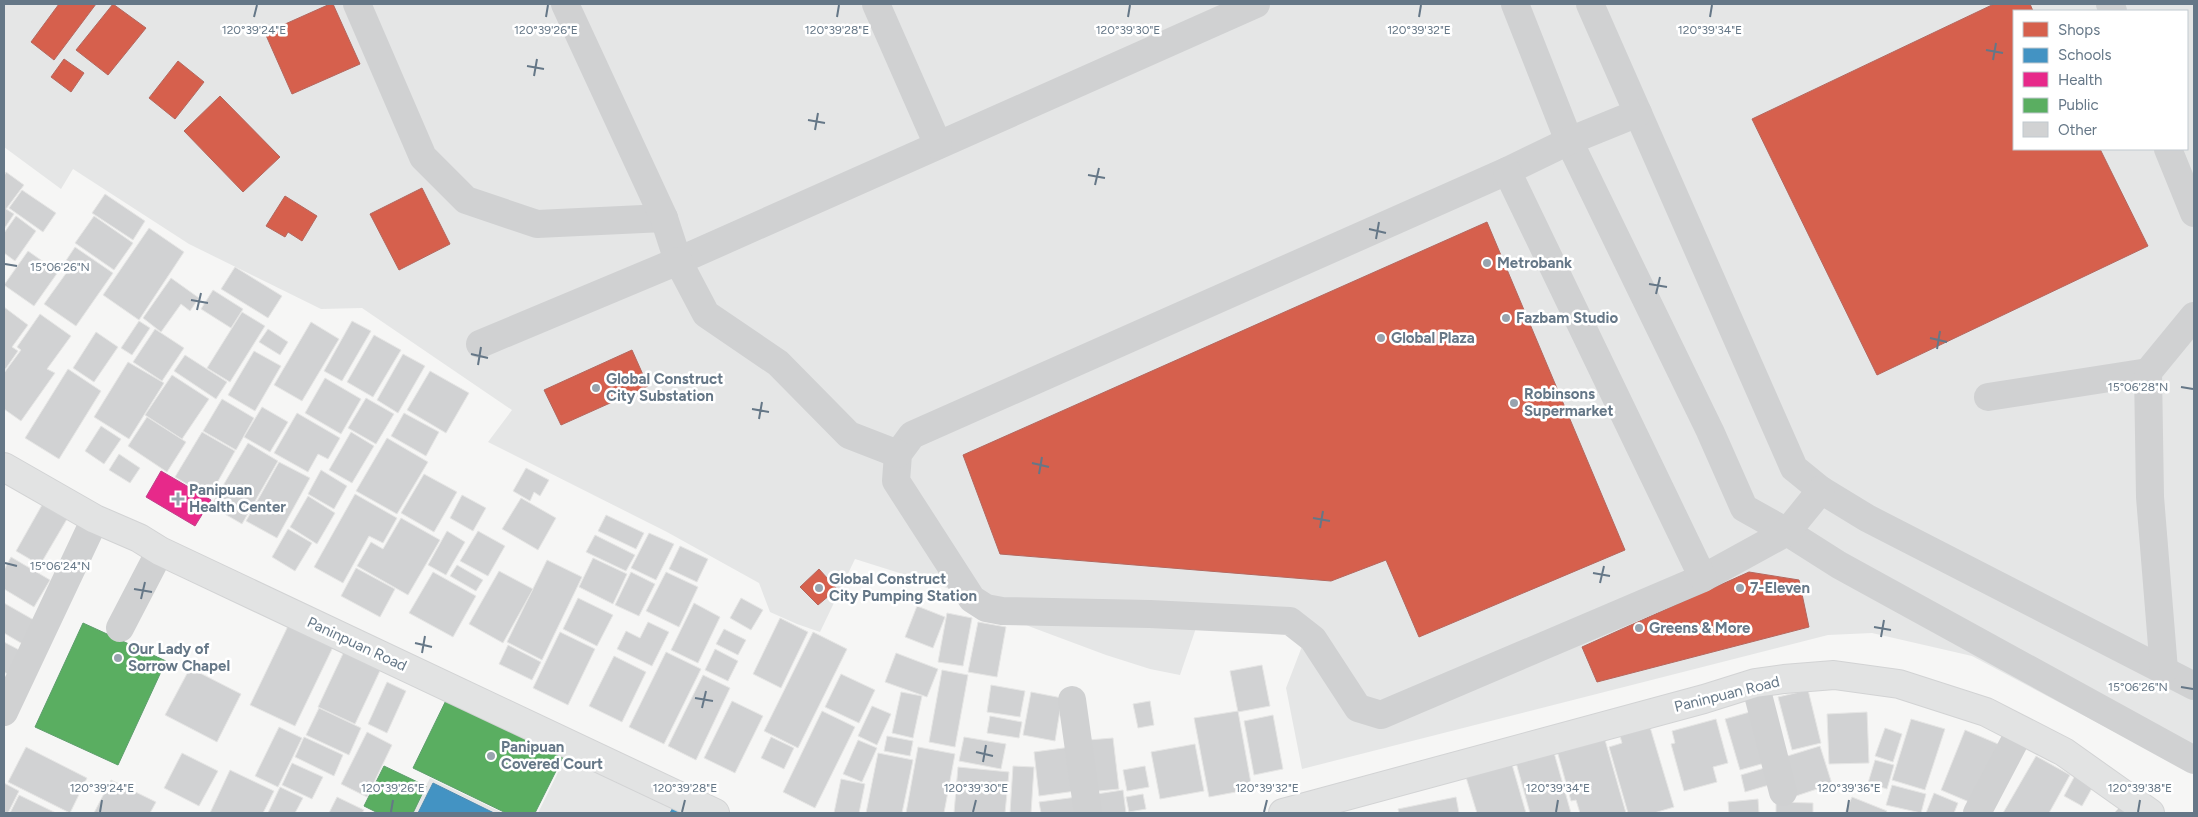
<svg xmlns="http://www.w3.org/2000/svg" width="2198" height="817" font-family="Figtree,sans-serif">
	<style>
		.built { fill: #e5e6e6; fill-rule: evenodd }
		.shops { fill: #d6604d; stroke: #b4675e }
		.schools { fill: #4393c3; stroke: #4d8bb1 }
		.health { fill: #e7298a; stroke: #c04089 }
		.public { fill: #5aae61; stroke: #5d9e6c }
		.building { fill: #d1d2d3; stroke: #e6e6e5 }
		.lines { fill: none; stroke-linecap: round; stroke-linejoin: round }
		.major-casing { stroke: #d2d3d4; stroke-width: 30 }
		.minor { stroke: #d0d1d2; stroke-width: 28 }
		.major { stroke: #e2e3e3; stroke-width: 28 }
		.ticks { fill: none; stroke: #657787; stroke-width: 2 }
		.poi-dot { fill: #98a3ae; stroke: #fff; stroke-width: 2 }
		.labels { text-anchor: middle; stroke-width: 5; stroke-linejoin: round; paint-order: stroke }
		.poi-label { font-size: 15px; font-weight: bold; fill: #657787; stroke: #fff; text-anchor: start }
		.street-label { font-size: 15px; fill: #657787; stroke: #fff }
		.ticks-label { font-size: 12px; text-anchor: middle; fill: #657787; stroke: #fff; stroke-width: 5; stroke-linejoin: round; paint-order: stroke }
	</style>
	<rect width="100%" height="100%" fill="#f6f6f5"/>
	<g class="built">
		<path d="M4,4H2194V774L1972,656L1872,633L1828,635L1302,769L1286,688L1306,636L1196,628L1180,675L1150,669L1106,655L1031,627L947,588L855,559L820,632L797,624L770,612L759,583L667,532L488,442L512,410L362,308L321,309L189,244L73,169L61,189L4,147ZM2014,11H2187V149H2014Z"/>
		<polygon points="571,746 709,813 538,813"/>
		<polygon points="430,778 503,813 413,813"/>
	</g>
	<g class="shops">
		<polygon points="59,4 96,4 54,60 31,42"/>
		<polygon points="113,4 146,28 108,75 76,50"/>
		<polygon points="330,4 333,4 360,64 292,94 265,33"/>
		<polygon points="1994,4 2030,4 2033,11 2014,11 2014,149 2100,149 2148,246 1877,375 1752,119"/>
		<polygon points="64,59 84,73 71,92 51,77"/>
		<polygon points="178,61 204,82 175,119 149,98"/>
		<polygon points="220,96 280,157 243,192 184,131"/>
		<polygon points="422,188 450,244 399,270 370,214"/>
		<polygon points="285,196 317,216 302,241 288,232 285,237 266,226"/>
		<polygon points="1487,222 1625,550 1419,637 1386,560 1331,581 1000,554 963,455"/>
		<polygon points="632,350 648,386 561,425 544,390"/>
		<polygon points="819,569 837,589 818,605 800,587"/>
		<polygon points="1749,572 1799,580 1809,627 1597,682 1582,647"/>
	</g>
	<g class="schools">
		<polygon points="433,783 494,813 418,813"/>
		<polygon points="675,804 693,813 670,813"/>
	</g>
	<polygon class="health" points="161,471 211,500 195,526 146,497"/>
	<g class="public">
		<polygon points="83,623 166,661 118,765 35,727"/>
		<polygon points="452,688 569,745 535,813 506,813 413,768"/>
		<polygon points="384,766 426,786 413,813 378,813 364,806"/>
	</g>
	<g class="building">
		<polygon points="6,172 24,185 6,209 14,214 4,229 4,176"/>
		<polygon points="22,190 56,213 43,232 9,208"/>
		<polygon points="105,194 145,221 133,240 92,213"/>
		<polygon points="16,216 36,231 15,261 4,253 4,233"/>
		<polygon points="94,216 133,243 114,270 75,243"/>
		<polygon points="149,228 184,252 139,320 103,295"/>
		<polygon points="75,247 113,273 76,326 44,304 67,272 61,268"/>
		<polygon points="28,251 58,272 34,306 4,285"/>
		<polygon points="235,267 282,296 268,318 221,289"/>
		<polygon points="171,278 199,298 190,311 181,304 161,332 143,318"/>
		<polygon points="213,290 243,309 231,328 201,309"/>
		<polygon points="4,307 28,325 12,347 18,351 4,371"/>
		<polygon points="242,312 265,326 230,382 207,368"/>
		<polygon points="40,314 71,336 47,369 55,373 21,421 4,409 4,373 21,350 17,347"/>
		<polygon points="139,321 150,328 132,355 121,348"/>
		<polygon points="352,321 371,331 342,381 324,371"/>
		<polygon points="311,322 339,339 302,401 274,385"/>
		<polygon points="155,329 184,348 162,381 133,362"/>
		<polygon points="268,329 288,342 280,355 259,342"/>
		<polygon points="96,332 118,347 94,382 73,368"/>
		<polygon points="374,335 401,350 373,397 347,382"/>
		<polygon points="254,351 281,366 255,411 228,395"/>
		<polygon points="403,354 425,366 398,413 377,400"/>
		<polygon points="185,355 227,382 216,399 174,371"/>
		<polygon points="128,362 164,383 129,439 94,417"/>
		<polygon points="68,369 101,391 59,459 25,438"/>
		<polygon points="430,371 469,393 446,433 407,410"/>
		<polygon points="172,375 209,399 182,439 145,415"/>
		<polygon points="325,378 361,399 341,434 305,413"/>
		<polygon points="366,398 394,414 376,444 348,428"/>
		<polygon points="222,399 254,418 236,450 203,431"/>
		<polygon points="262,407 288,422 270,452 244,437"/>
		<polygon points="297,413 340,438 328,459 318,454 308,472 274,453"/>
		<polygon points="404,413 439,432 426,456 391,436"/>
		<polygon points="147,417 186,442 167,472 128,446"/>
		<polygon points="101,426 121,439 104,464 85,451"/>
		<polygon points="202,432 235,451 209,497 175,477"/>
		<polygon points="351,432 374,446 352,483 329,470"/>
		<polygon points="387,438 428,462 397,514 356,491"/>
		<polygon points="248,443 278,461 242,524 211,506"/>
		<polygon points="119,454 140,468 130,483 109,470"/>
		<polygon points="279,462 310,478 277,538 246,521"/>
		<polygon points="526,468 549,480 540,496 534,492 530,501 513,491"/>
		<polygon points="321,470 347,486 334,509 308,494"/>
		<polygon points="424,474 457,492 434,532 401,513"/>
		<polygon points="355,494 397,518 383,543 369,536 343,583 314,567"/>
		<polygon points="462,495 486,508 473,531 450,518"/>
		<polygon points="308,496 335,513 317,544 290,527"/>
		<polygon points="521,498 556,518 538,550 502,529"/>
		<polygon points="42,505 67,519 40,565 16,551"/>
		<polygon points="606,515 644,533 636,549 598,531"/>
		<polygon points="401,518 440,540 408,595 357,566 371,542 383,549"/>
		<polygon points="288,529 312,543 295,571 272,557"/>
		<polygon points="447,531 465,542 446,575 428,565"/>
		<polygon points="478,531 505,546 488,576 460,561"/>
		<polygon points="649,533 674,544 656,580 631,568"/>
		<polygon points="595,535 635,555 626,571 586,552"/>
		<polygon points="680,546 708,559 697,582 669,569"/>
		<polygon points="11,557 50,580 34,607 4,589 4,570"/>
		<polygon points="593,558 627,574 613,604 579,587"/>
		<polygon points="547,560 582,577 542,660 507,642"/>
		<polygon points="457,565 483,580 476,591 450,576"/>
		<polygon points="356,568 395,589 380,617 341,596"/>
		<polygon points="499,571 533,589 503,643 469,624"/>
		<polygon points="433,572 476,596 453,637 409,613"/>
		<polygon points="631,572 655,584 639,616 615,605"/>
		<polygon points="666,572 698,587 679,627 646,611"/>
		<polygon points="578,598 613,615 597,646 563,629"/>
		<polygon points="741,598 763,610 751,630 730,618"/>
		<polygon points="4,603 39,623 26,646 4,633"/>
		<polygon points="694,603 720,617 698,663 671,650"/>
		<polygon points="917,606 945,617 933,648 905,637"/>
		<polygon points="947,613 972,618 963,666 938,662"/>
		<polygon points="780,618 808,632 781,688 753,674"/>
		<polygon points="648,622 669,632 652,666 617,649 626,631 640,638"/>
		<polygon points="978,622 1006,627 997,677 968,672"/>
		<polygon points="288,626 333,647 295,726 250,705"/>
		<polygon points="724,629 746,640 738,655 716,644"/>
		<polygon points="560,632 595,649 568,705 533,688"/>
		<polygon points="813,632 847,649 798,748 764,731"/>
		<polygon points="4,642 23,652 9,675 4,672"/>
		<polygon points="348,643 385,660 355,724 318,707"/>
		<polygon points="508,645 541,662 532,680 499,664"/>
		<polygon points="715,649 738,661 728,681 705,670"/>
		<polygon points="666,652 701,669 664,744 629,727"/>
		<polygon points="896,653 938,669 927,697 885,682"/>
		<polygon points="614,656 646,672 622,722 589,706"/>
		<polygon points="1262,665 1270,706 1238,712 1230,671"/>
		<polygon points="190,668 241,694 217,742 165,715"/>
		<polygon points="942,670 968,675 955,747 929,742"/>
		<polygon points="841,674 875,690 859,723 825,707"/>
		<polygon points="703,675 730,688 696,760 668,746"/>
		<polygon points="387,682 406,691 387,733 368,724"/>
		<polygon points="991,685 1025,691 1020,717 987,712"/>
		<polygon points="1808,690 1821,743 1792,750 1778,697"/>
		<polygon points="901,692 922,696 913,738 892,733"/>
		<polygon points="1031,692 1062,698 1055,741 1023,735"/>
		<polygon points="732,701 763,716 735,773 704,758"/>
		<polygon points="1150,701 1154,725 1138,728 1133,704"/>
		<polygon points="872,706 891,714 877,745 858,736"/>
		<polygon points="319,708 361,728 349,755 306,735"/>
		<polygon points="1757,710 1772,761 1740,770 1725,719"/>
		<polygon points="822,711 855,727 815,808 783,792"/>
		<polygon points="1238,711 1252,789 1209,797 1194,718"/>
		<polygon points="1867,712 1869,763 1829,764 1827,714"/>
		<polygon points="1273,715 1283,769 1254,775 1244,721"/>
		<polygon points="990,716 1022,722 1019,738 987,733"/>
		<polygon points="1716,719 1728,763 1713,767 1717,782 1684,791 1671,744 1675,743 1672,731"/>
		<polygon points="1911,719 1945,729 1925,790 1892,780"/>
		<polygon points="279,727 302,738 278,787 255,776"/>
		<polygon points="1650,727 1674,807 1654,813 1628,813 1609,747 1622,743 1620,736"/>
		<polygon points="1885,728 1902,734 1893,762 1875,756"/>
		<polygon points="1965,730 1998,744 1974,804 1941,790"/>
		<polygon points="367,732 392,745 367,797 341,784"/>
		<polygon points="1603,733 1626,813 1580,813 1576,800 1571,801 1556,747"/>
		<polygon points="887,736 913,741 910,756 884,751"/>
		<polygon points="304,737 343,755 334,776 295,757"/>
		<polygon points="771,737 794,748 784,769 761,758"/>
		<polygon points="964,737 1006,744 1001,769 959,761"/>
		<polygon points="1113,738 1119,789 1088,792 1088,740"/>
		<polygon points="858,740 877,748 862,782 843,774"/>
		<polygon points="1195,744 1204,791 1160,799 1151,752"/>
		<polygon points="1820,746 1832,784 1793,797 1781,758"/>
		<polygon points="26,747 87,778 70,813 8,782"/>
		<polygon points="918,747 955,754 944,813 906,813"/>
		<polygon points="1071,747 1076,791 1039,796 1034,752"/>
		<polygon points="1553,749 1571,813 1530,813 1515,759"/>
		<polygon points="182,753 218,771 199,806 164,788"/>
		<polygon points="878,753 913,760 902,813 866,813"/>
		<polygon points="2036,756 2070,775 2049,813 2003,813"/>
		<polygon points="1875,760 1894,765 1887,789 1868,783"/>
		<polygon points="1511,761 1526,813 1477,813 1465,774"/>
		<polygon points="292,763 323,777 312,799 282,785"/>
		<polygon points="1013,766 1034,767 1031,813 1010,813"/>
		<polygon points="1145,766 1149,787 1127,791 1123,770"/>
		<polygon points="1771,766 1776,783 1745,792 1741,775"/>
		<polygon points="958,767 1009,772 1005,813 954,813"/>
		<polygon points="230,770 274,791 263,813 210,813"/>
		<polygon points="2078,770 2096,781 2082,806 2064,796"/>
		<polygon points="841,779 865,784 859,813 834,813"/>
		<polygon points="111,780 156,802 150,813 94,813"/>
		<polygon points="4,783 19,791 8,813 4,813"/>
		<polygon points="1892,785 1926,794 1921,813 1886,805"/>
		<polygon points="280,787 303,798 295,813 268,813"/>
		<polygon points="1123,790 1126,813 1092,813 1090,795"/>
		<polygon points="1934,793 1958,803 1954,813 1926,813"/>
		<polygon points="1143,794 1146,809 1129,812 1126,797"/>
		<polygon points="19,795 56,813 10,813"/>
		<polygon points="337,797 364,810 362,813 329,813"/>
		<polygon points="1077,797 1079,813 1041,813 1039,802"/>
		<polygon points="1456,797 1459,813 1399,813 1398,809"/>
		<polygon points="1852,797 1887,811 1886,813 1845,813"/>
		<polygon points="1758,799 1759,813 1729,813 1728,802"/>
		<polygon points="1776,802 1813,803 1813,813 1776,813"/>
		<polygon points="2120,807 2126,813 2114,813"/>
	</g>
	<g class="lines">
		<g class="major-casing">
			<g id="major">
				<polyline points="4,467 95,519 139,538 160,551 715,813"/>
				<polyline points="1283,813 1704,699 1755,683 1784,679 1834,675 1899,684 1986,712 2064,752 2150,813"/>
			</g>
		</g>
		<g class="minor">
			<polyline points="357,4 423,157 466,200 537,224 664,218"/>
			<polyline points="565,4 664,218 678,261 1256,4"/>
			<polyline points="876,4 938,145"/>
			<polyline points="1515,4 1569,141 1710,431 1744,508 1787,532 1839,565 2194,760"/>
			<polyline points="1590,4 1794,468 1821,490 1867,518 2194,686"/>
			<polyline points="2110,4 2113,11"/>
			<polyline points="1638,113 1569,141 1507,171 912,435 898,454 896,481 972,599 986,608 1002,611 1150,614 1290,621 1313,639 1358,708 1381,715 1703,578 1787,532 1821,490"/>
			<polyline points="2168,149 2194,213"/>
			<polyline points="1507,171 1703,578"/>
			<polyline points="480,344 678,261 706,314 778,363 849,435 898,454"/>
			<polyline points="1988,397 2148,372"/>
			<polyline points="120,628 160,551"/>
			<polyline points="2164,670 2150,497 2148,372 2194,316"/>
			<polyline points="1755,683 1783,792"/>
			<polyline points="1072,700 1088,813"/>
			<polyline points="4,712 95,519"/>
			<polyline points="1977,813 2020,731"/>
		</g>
		<use href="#major" class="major"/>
	</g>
	<path class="ticks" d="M254,17L257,5M546,17L548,5M837,17L839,5M1128,17L1130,5M1419,17L1421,5M1710,17L1712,5M1986,50L2003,53M1993,60L1996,43M527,66L544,69M534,76L537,59M808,120L825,123M815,130L818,113M1088,175L1105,178M1095,185L1099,168M1369,229L1386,233M1376,239L1379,222M5,264L17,266M1649,284L1667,287M1656,294L1660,277M191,300L208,303M197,310L201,293M1930,338L1947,342M1937,349L1940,331M471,354L488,358M478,365L481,347M2181,387L2193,389M752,409L769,412M759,419L762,402M1032,463L1049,467M1039,474L1042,457M1313,518L1330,521M1320,528L1323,511M5,563L17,566M1593,573L1610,576M1600,583L1604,566M134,589L152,592M141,599L145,582M1874,627L1891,630M1881,637L1884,620M415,643L432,647M422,653L425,636M2181,687L2193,689M695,698L713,701M702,708L706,691M976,752L993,756M983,762L986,745M100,812L102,800M391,812L393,800M682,812L685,800M973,812L976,800M1264,812L1267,800M1556,812L1558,800M1847,812L1849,800M2138,812L2140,800"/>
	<g class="poi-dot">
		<circle cx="1487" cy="263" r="5"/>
		<circle cx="1506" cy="318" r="5"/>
		<circle cx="1381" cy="338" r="5"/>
		<circle cx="596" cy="388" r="5"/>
		<circle cx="1514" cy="403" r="5"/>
		<path d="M175.5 491.5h5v5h5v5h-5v5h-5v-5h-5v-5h5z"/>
		<circle cx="819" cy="588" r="5"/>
		<circle cx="1740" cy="588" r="5"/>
		<circle cx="1639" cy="628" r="5"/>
		<circle cx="118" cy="658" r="5"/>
		<circle cx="491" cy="756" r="5"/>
	</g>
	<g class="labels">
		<g class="poi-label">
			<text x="1497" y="268">Metrobank</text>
			<text x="1516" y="323">Fazbam Studio</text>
			<text x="1391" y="343">Global Plaza</text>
			<text x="606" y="384">Global Construct<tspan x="606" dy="17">City Substation</tspan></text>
			<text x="1524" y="399">Robinsons<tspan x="1524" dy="17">Supermarket</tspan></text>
			<text x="189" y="495">Panipuan<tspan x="189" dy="17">Health Center</tspan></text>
			<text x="829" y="584">Global Construct<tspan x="829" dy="17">City Pumping Station</tspan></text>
			<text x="1750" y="593">7-Eleven</text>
			<text x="1649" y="633">Greens &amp; More</text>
			<text x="128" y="654">Our Lady of<tspan x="128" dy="17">Sorrow Chapel</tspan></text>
			<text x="501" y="752">Panipuan<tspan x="501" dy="17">Covered Court</tspan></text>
		</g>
		<g class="street-label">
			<text transform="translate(357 644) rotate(25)" y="5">Paninpuan Road</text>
			<text transform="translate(1727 694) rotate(-14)" y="5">Paninpuan Road</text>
		</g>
	</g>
	<g class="ticks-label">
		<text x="254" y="34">120°39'24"E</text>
		<text x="546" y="34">120°39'26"E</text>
		<text x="837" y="34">120°39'28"E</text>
		<text x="1128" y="34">120°39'30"E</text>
		<text x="1419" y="34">120°39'32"E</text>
		<text x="1710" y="34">120°39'34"E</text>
		<text x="60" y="271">15°06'26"N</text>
		<text x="2138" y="391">15°06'28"N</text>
		<text x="60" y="570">15°06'24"N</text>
		<text x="2138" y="691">15°06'26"N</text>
		<text x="102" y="792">120°39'24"E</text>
		<text x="393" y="792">120°39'26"E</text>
		<text x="685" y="792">120°39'28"E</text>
		<text x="976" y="792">120°39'30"E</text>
		<text x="1267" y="792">120°39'32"E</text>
		<text x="1558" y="792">120°39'34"E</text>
		<text x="1849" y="792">120°39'36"E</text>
		<text x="2140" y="792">120°39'38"E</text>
	</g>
	<rect width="2198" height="817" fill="none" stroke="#657787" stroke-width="10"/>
	<rect x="2013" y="10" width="175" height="140" fill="#ffffff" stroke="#c1c9cf"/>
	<rect x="2023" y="22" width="25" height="15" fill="#d6604d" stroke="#c1c9cf"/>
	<text x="2058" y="35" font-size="15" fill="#657787">Shops</text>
	<rect x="2023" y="48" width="25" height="15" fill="#4393c3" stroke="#c1c9cf"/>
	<text x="2058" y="60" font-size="15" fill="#657787">Schools</text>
	<rect x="2023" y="72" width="25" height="15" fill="#e7298a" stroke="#c1c9cf"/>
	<text x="2058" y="85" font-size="15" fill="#657787">Health</text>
	<rect x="2023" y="98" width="25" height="15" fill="#5aae61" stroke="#c1c9cf"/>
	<text x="2058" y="110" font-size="15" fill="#657787">Public</text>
	<rect x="2023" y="122" width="25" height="15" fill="#d1d2d3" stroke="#c1c9cf"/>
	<text x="2058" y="135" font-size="15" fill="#657787">Other</text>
</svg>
